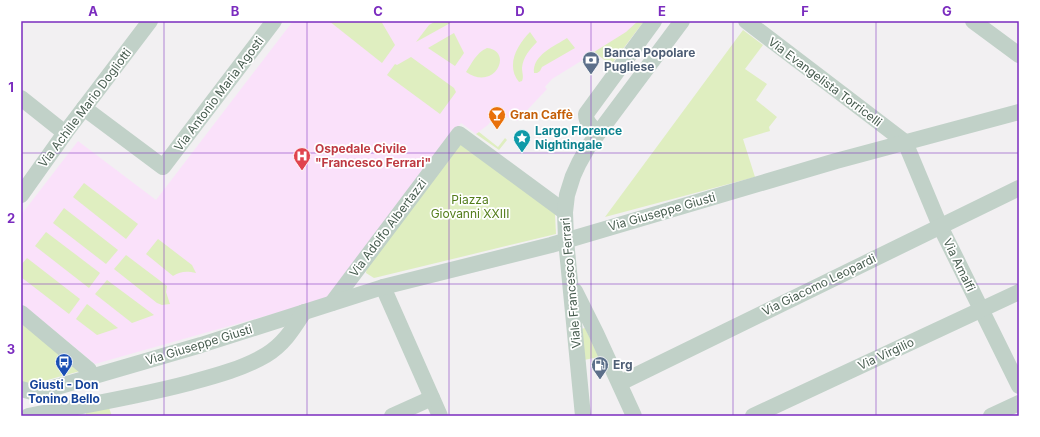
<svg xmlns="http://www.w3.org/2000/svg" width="1040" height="437" font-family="Inter,sans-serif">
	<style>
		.medical { fill: #fae1fa }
		.green { fill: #dfeec0 }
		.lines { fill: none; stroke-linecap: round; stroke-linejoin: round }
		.minor { stroke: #c1d1c8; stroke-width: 16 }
		.grid { fill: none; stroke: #7b2cbf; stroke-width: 1; stroke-opacity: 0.55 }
		.labels { text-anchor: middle; stroke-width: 3.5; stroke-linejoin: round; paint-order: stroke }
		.service-label { font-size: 12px; font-weight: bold; fill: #4e5e75; stroke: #fff; text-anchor: start }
		.street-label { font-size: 12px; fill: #485d50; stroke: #fff }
		.food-label { font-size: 12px; font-weight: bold; fill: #c56008; stroke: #fff; text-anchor: start }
		.culture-label { font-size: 12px; font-weight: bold; fill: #0d838f; stroke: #fff; text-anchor: start }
		.health-label { font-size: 12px; font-weight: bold; fill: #be3a42; stroke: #fff; text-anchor: start }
		.park-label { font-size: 12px; fill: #527c1a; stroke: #fff }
		.transit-label { font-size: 12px; font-weight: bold; fill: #164399; stroke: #fff }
		.neatline { fill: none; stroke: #7b2cbf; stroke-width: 1.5 }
		.grid-label { font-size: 13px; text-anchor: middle; font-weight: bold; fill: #7b2cbf }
	</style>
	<rect width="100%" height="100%" fill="#f2f0f2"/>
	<polygon class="medical" points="293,21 644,21 611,65 594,53 552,79 545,87 547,89 517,121 512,117 509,118 500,113 497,116 494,114 489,124 476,134 461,123 329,298 95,364 21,303 21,215 78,141 156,200"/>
	<g class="green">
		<polygon points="329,21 381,21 395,45 382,63"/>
		<polygon points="436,21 454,21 416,42 429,25"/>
		<polygon points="638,21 644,21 611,65 594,52 626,32"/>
		<polygon points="743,30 763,45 745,69 767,84 756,100 777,117 769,127 770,131 743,139 755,177 605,217"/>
		<path d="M530,32L537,42C530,49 523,57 522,68C522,73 524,76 522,81L519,82C505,65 518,44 530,32Z"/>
		<polygon points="454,33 464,53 455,66 428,48"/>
		<path d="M567,38L575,48L542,67L540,71L537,73H534C532,55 555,46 567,38Z"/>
		<path d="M487,48C514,51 495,92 466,72C472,63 476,53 487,48Z"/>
		<polygon points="411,57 454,88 456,92 440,114 387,75 395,64 397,65"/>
		<polygon points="479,132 498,147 505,138 507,140 499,150 476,134"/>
		<polygon points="459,143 515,183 555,214 556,234 374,278 366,273 367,267"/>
		<polygon points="84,183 138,224 126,239 73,197"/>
		<polygon points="64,208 118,250 106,264 53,223"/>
		<polygon points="46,232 100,273 89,288 35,246"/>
		<path d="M158,239L192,265L196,273C187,271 181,271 173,276L146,254Z"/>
		<polygon points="126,255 167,286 166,292 170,304 162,305 157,303 114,269"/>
		<polygon points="27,258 80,299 69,314 21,277 21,265"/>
		<polygon points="107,280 154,315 132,323 95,294"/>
		<polygon points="87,304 118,328 97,335 76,319"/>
		<polygon points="21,318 84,370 33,384 21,382"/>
		<polygon points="585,328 599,357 584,360 581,329"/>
		<polygon points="109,408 112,416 86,416 86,413"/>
	</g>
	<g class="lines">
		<g class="minor">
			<polyline points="746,21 905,142 940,226 1019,386"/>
			<polyline points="973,21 1019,55"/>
			<polyline points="21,98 65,133"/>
			<polyline points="84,108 163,167 274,21"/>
			<path d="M598,133C592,127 586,123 586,114L654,21"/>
			<polyline points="21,195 65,133 150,21"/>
			<polyline points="383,287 440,416"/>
			<polyline points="575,291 596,333 634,416"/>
			<polyline points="332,303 459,134 565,212"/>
			<polyline points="21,313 89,370"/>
			<polyline points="620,383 1019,188"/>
			<polyline points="21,389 36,393 201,345 383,287 551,245 836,161 1019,112"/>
			<path d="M28,416C82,406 136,397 189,383C215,376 242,369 266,355C284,344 293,329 304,312"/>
			<polyline points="392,416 432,398"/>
			<polyline points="583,416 566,240 565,212 567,195 573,176 579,163 588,147 682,21"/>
			<polyline points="753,416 1019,292"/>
			<polyline points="991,416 1019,403"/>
		</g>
	</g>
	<path class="grid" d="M164,21V416M307,21V416M449,21V416M591,21V416M733,21V416M876,21V416M21,153H1019M21,284H1019"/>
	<defs>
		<g id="bank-pin" transform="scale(0.9)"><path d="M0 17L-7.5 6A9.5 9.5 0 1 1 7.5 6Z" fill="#5c6f8a" stroke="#fff"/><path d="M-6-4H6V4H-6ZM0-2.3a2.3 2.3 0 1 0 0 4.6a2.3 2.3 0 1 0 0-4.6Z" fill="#fff"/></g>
		<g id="bar-pin" transform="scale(0.9)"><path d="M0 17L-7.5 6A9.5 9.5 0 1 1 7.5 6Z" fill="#e8710a" stroke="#fff"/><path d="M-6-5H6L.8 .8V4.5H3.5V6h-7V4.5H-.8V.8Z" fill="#fff"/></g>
		<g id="sight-pin" transform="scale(0.9)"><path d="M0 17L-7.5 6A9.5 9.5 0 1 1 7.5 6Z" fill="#0f9aa8" stroke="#fff"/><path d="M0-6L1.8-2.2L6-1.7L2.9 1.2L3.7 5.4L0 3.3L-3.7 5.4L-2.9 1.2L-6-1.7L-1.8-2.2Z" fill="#fff"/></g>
		<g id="hospital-pin" transform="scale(0.9)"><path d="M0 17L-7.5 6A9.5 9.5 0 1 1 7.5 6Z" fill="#e0444e" stroke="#fff"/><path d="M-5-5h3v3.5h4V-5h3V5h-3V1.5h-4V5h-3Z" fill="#fff"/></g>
		<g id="bus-pin" transform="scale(0.9)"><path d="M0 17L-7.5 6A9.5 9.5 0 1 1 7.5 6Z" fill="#1a4fb4" stroke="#fff"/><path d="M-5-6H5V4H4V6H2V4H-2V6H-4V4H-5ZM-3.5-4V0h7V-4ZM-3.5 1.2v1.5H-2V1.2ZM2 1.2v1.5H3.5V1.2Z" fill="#fff"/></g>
		<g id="fuel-pin" transform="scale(0.9)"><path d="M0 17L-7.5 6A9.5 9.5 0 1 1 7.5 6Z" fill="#5c6f8a" stroke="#fff"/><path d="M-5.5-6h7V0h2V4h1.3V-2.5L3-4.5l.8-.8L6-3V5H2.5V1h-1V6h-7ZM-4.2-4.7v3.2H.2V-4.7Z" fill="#fff"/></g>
	</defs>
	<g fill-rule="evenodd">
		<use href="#bank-pin" x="591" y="60"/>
		<use href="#bar-pin" x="497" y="115"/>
		<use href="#sight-pin" x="522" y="138"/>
		<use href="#hospital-pin" x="302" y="156"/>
		<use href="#bus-pin" x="64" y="362"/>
		<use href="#fuel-pin" x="600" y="365"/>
	</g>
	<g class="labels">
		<g class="service-label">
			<text x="604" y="57">Banca Popolare<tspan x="604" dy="14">Pugliese</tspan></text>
			<text x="613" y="369">Erg</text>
		</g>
		<g class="street-label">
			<text transform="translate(825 82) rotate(37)" y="4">Via Evangelista Torricelli</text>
			<text transform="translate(219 94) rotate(-53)" y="4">Via Antonio Maria Agosti</text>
			<text transform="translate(85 108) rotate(-53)" y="4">Via Achille Mario Dogliotti</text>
			<text transform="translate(662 212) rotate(-16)" y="4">Via Giuseppe Giusti</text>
			<text transform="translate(388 228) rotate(-53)" y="4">Via Adolfo Albertazzi</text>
			<text transform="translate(959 265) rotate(64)" y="4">Via Amalfi</text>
			<text transform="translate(571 283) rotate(-95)" y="4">Viale Francesco Ferrari</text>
			<text transform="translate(819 285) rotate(-26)" y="4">Via Giacomo Leopardi</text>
			<text transform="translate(199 345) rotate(-17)" y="4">Via Giuseppe Giusti</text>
			<text transform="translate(886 354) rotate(-25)" y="4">Via Virgilio</text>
		</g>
		<g class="food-label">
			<text x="510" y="119">Gran Caffè</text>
		</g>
		<g class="culture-label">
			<text x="535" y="135">Largo Florence<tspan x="535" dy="14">Nightingale</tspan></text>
		</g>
		<g class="health-label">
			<text x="315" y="153">Ospedale Civile<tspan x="315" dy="14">"Francesco Ferrari"</tspan></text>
		</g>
		<g class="park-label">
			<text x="470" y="204">Piazza<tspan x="470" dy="14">Giovanni XXIII</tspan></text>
		</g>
		<g class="transit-label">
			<text x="64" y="389">Giusti - Don<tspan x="64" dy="14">Tonino Bello</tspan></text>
		</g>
	</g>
	<rect width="1040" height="437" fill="none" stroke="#ffffff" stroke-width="44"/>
	<rect x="22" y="22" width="996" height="393" class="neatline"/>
	<g class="grid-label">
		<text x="93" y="16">A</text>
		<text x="235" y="16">B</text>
		<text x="378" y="16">C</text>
		<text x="520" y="16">D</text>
		<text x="662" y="16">E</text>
		<text x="805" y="16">F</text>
		<text x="947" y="16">G</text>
		<text x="11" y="92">1</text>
		<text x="11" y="223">2</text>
		<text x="11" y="354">3</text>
	</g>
</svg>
